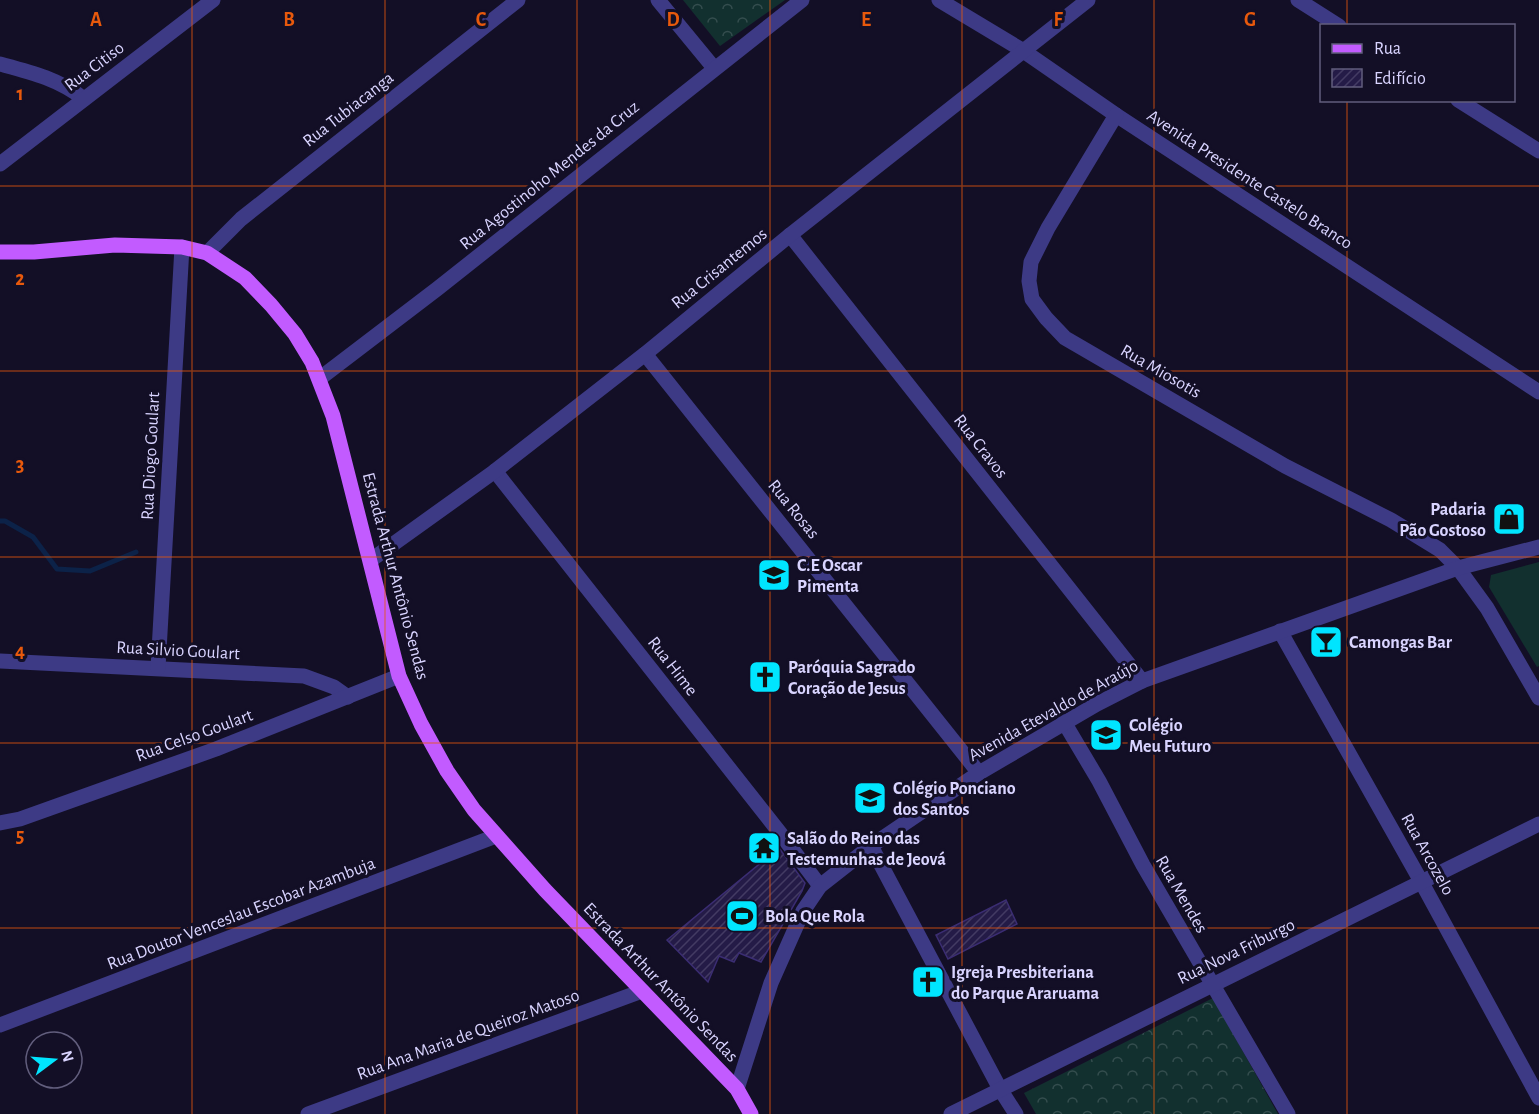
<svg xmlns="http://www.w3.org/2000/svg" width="1539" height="1114" font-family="'Alegreya Sans',sans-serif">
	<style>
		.grass { fill: #12302f }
		.forest { fill: url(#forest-crowns) }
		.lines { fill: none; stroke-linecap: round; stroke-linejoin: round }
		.stream { stroke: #0c2248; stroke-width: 5 }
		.building { fill: url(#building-hatch); stroke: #3b2d73; stroke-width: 1.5 }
		.minor { stroke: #3d3a85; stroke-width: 15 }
		.major { stroke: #c25bff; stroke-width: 15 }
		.grid { fill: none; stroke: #e8590c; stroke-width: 1.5; stroke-opacity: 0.55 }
		.labels { text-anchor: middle; stroke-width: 6; stroke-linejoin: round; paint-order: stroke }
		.street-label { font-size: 18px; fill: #d9d4ff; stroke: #130f26 }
		.poi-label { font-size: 18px; font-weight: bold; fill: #d9d4ff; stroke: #130f26; text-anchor: start }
		.grid-label { font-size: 20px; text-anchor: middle; font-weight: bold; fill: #e8590c; stroke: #130f26; stroke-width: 6; stroke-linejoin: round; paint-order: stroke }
	</style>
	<defs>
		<pattern id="forest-crowns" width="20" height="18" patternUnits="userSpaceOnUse" patternTransform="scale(1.5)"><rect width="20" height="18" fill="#12302f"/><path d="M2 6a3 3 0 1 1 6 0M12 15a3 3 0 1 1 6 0" fill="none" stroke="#344d4e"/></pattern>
		<pattern id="building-hatch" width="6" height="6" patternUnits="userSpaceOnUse" patternTransform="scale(1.5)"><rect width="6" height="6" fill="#241b47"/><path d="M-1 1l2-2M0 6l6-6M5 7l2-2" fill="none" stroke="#433b63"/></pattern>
	</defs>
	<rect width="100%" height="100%" fill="#130f26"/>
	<polygon class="grass" points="1539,562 1539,666 1537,667 1489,587 1491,575"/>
	<g class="forest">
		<polygon points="683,0 785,0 720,46"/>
		<polygon points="1213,998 1278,1114 1036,1114 1024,1093"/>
	</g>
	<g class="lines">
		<polyline class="stream" points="0,521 5,521 33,537 57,569 90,571 136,552"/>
	</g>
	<g class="building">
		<polygon points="779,848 805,883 802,891 761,962 739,953 734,962 719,956 708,982 667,940"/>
		<polygon points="1006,900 1017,924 948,959 936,935"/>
	</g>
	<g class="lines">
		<g class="minor">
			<polyline points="658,0 714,68"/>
			<polyline points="939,0 1022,50 1116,115 1539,392"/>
			<polyline points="1298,0 1339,26"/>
			<path d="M0,64C30,72 59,79 84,99"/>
			<polyline points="1458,100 1539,151"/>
			<polyline points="1116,115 1048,228 1031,262 1029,281 1032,299 1046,318 1065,338 1285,466 1391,520 1440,550 1458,568 1487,608 1539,698"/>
			<polyline points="0,164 213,0"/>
			<polyline points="790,235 1142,681"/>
			<polyline points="207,253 241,219 518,0"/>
			<polyline points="645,354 979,773"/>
			<polyline points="319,379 437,289 802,0"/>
			<polyline points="495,471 780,833 820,886"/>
			<polyline points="371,560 495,471 645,354 790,235 1088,0"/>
			<polyline points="1280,631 1422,883 1539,1098"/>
			<polyline points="0,661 304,676 334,687 348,697"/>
			<polyline points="158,668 182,247"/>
			<polyline points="1064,722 1099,781 1143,865 1288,1114"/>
			<polyline points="0,823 20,819 216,749 399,676"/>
			<polyline points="871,846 1000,1089 1016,1114"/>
			<polyline points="0,1025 496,836"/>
			<polyline points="737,1089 771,983 803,911 820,886 871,846 979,773 1097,704 1142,681 1458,568 1539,547"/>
			<polyline points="308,1114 642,991"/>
			<polyline points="951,1114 1539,824"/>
		</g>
		<polyline class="major" points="0,252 34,252 115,245 182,247 207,253 245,278 271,305 295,334 312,362 333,416 399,676 421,724 447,771 474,810 545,890 737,1089 751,1114"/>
	</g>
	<path class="grid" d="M192,0V1114M385,0V1114M577,0V1114M770,0V1114M962,0V1114M1154,0V1114M1347,0V26M1347,100V1114M0,186H1539M0,371H1539M0,557H1539M0,743H1539M0,928H1539"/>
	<defs>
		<g id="shop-square" transform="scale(1.725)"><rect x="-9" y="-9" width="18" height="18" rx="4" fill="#00e5ff" stroke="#130f26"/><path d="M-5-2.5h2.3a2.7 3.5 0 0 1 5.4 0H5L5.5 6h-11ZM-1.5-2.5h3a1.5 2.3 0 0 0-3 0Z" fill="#111"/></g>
		<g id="school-square" transform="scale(1.725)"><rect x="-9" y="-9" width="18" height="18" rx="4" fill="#00e5ff" stroke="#130f26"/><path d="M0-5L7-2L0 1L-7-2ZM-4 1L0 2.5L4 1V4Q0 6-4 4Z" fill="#111"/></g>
		<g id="bar-square" transform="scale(1.725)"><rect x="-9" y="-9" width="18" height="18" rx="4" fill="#00e5ff" stroke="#130f26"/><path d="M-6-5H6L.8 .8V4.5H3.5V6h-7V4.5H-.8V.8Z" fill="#111"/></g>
		<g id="church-square" transform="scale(1.725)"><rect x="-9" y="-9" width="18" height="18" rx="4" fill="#00e5ff" stroke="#130f26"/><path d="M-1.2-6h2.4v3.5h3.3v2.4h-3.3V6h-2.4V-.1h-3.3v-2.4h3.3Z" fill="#111"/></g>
		<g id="temple-square" transform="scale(1.725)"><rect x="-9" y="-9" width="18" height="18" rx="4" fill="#00e5ff" stroke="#130f26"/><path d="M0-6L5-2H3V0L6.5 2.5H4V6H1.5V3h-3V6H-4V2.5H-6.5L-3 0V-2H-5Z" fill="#111"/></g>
		<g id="stadium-square" transform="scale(1.725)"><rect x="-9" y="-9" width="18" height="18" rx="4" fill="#00e5ff" stroke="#130f26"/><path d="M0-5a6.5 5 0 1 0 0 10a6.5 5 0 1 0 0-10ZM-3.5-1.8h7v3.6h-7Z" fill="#111"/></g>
	</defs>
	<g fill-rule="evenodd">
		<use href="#shop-square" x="1509" y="519"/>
		<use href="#school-square" x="774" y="575"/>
		<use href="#bar-square" x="1326" y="642"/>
		<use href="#church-square" x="765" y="677"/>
		<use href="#school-square" x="1106" y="735"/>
		<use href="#school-square" x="870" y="798"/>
		<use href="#temple-square" x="764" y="848"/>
		<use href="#stadium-square" x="742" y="916"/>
		<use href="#church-square" x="928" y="982"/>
	</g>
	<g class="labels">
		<g class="street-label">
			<text transform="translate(94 66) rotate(-37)" y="6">Rua Citiso</text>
			<text transform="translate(348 109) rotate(-38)" y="6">Rua Tubiacanga</text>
			<text transform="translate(549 175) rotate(-39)" y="6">Rua Agostinoho Mendes da Cruz</text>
			<text transform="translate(1250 179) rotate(33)" y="6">Avenida Presidente Castelo Branco</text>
			<text transform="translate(719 268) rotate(-39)" y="6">Rua Crisantemos</text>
			<text transform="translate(1161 371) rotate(30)" y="6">Rua Miosotis</text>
			<text transform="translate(981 446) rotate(52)" y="6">Rua Cravos</text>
			<text transform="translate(150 456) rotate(-87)" y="6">Rua Diogo Goulart</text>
			<text transform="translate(794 509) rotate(51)" y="6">Rua Rosas</text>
			<text transform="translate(396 576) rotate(75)" y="6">Estrada Arthur Antônio Sendas</text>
			<text transform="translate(178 650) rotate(3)" y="6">Rua Silvio Goulart</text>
			<text transform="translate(673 666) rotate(52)" y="6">Rua Hime</text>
			<text transform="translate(1053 710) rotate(-29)" y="6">Avenida Etevaldo de Araújo</text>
			<text transform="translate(194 735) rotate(-20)" y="6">Rua Celso Goulart</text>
			<text transform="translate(1428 854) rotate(61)" y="6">Rua Arcozelo</text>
			<text transform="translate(1182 894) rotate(60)" y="6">Rua Mendes</text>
			<text transform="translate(241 913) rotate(-21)" y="6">Rua Doutor Venceslau Escobar Azambuja</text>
			<text transform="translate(1236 951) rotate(-26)" y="6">Rua Nova Friburgo</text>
			<text transform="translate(661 982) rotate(46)" y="6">Estrada Arthur Antônio Sendas</text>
			<text transform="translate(468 1034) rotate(-20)" y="6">Rua Ana Maria de Queiroz Matoso</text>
		</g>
		<g class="poi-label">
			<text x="1486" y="515" text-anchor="end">Padaria<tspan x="1486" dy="21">Pão Gostoso</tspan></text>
			<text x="797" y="571">C.E Oscar<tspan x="797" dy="21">Pimenta</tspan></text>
			<text x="1349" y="648">Camongas Bar</text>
			<text x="788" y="673">Paróquia Sagrado<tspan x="788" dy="21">Coração de Jesus</tspan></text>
			<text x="1129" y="731">Colégio<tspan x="1129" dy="21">Meu Futuro</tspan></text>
			<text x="893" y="794">Colégio Ponciano<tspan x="893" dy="21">dos Santos</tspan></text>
			<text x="787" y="844">Salão do Reino das<tspan x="787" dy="21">Testemunhas de Jeová</tspan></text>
			<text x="765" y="922">Bola Que Rola</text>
			<text x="951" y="978">Igreja Presbiteriana<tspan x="951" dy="21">do Parque Araruama</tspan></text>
		</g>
	</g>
	<g class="grid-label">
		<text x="96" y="26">A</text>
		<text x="289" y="26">B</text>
		<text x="481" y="26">C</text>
		<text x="673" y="26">D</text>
		<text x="866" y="26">E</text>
		<text x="1058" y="26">F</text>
		<text x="1250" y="26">G</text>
		<text x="20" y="100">1</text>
		<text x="20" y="285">2</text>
		<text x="20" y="471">3</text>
		<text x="20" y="657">4</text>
		<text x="20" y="842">5</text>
	</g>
	<rect x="1320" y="24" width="195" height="78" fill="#130f26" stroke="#625e7d" stroke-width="1.5"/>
	<rect x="1332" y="44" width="30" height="9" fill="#c25bff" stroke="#625e7d" stroke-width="1.5"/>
	<text x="1374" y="54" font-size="18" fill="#d9d4ff">Rua</text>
	<rect x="1332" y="69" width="30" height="18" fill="url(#building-hatch)" stroke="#625e7d" stroke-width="1.5"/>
	<text x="1374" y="84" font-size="18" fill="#d9d4ff">Edifício</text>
	<g transform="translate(54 1060) rotate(74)"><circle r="28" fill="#130f26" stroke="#625e7d" stroke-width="1.5"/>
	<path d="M0-4.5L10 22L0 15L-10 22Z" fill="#00e5ff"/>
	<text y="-9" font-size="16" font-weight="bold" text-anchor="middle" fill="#d9d4ff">N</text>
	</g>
</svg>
